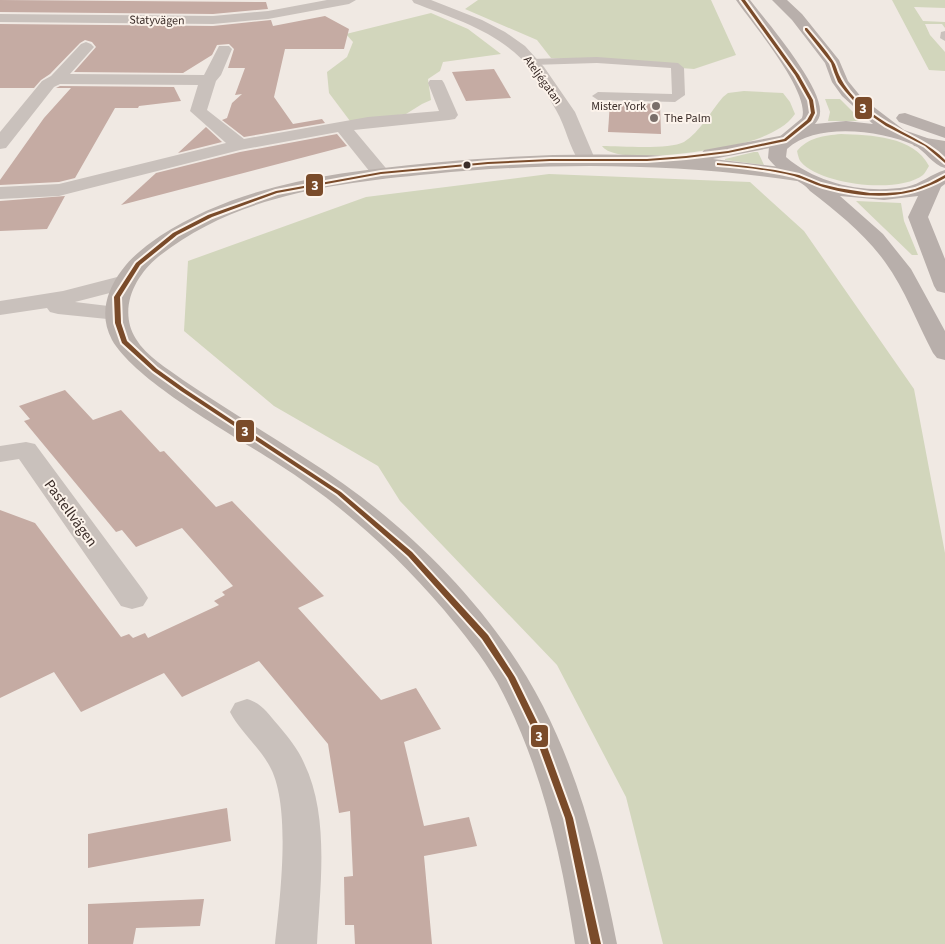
<svg xmlns="http://www.w3.org/2000/svg" width="945" height="944" font-family="'Source Sans 3',sans-serif">
	<style>
		.green { fill: #d2d6bc }
		.building { fill: #c5aba3 }
		.lines { fill: none; stroke-linecap: round; stroke-linejoin: round }
		.lane { fill: #c9c1bc; fill-rule: evenodd }
		.street { fill: #c9c1bc; fill-rule: evenodd }
		.secondary { fill: #bab1ac; fill-rule: evenodd }
		.primary { fill: #b8afab; fill-rule: evenodd }
		.bus-1-casing { stroke: #fcf3eb; stroke-width: 4 }
		.bus-1 { fill: #7a4b2a; fill-rule: evenodd }
		.poi-dot { fill: #7a6f6a; stroke: #fcf3eb; stroke-width: 2 }
		.bus-dot { fill: #3b2d29; stroke: #fcf3eb; stroke-width: 2 }
		.labels { text-anchor: middle; stroke-width: 4; stroke-linejoin: round; paint-order: stroke }
		.far-street-label { font-size: 12px; fill: #3b2d29; stroke: #fcf3eb }
		.far-poi-label { font-size: 12px; fill: #3b2d29; stroke: #fcf3eb; text-anchor: end }
		.street-label { font-size: 15px; fill: #3b2d29; stroke: #fcf3eb }
		.line-badge { stroke: #fcf3eb; stroke-width: 2 }
		.badge-label { font-size: 14px; text-anchor: middle; font-weight: bold; fill: #fff }
	</style>
	<rect width="100%" height="100%" fill="#f0e9e3"/>
	<g class="green">
		<polygon points="478,0 711,0 736,55 694,69 551,58 537,40 465,9"/>
		<polygon points="892,0 945,0 945,8 914,7 923,21 945,22 945,28 942,24 925,24 930,35 945,52 945,71 929,70"/>
		<polygon points="431,13 468,29 501,54 443,62 440,71 428,79 431,100 422,104 406,114 350,121 329,93 327,72 347,57 353,42 346,34"/>
		<path d="M744,91L783,93L790,102L795,114C786,127 772,133 757,139C733,148 617,168 602,146C621,146 669,150 684,142C700,132 711,111 723,97L728,93Z"/>
		<polygon points="825,99 840,99 862,121 828,121 830,112"/>
		<path d="M841,134C870,135 914,136 929,166C927,169 925,173 923,175C899,194 821,185 801,162C799,160 798,155 797,151C809,137 823,136 841,134Z"/>
		<polygon points="754,152 758,152 764,165 725,160 725,159"/>
		<polygon points="549,174 750,182 804,231 914,389 945,553 945,944 663,944 626,797 557,665 400,501 378,466 274,406 184,331 188,261 366,197"/>
		<polygon points="856,201 901,203 904,221 918,255 912,255"/>
	</g>
	<g class="building">
		<polygon points="0,0 266,2 268,9 213,14 0,12"/>
		<polygon points="325,16 349,29 344,49 285,49 274,97 293,124 322,119 325,123 244,137 222,120 227,118 232,103 242,94 235,95 245,68 228,68 234,49 229,44 217,45 212,55 183,73 74,72 96,47 92,42 85,40 80,43 50,74 41,80 34,88 0,88 0,24 213,26 271,20 273,26"/>
		<polygon points="494,69 511,98 466,101 452,72"/>
		<polygon points="60,86 174,87 181,101 139,106 138,108 115,108 75,178 59,182 0,185 0,180 44,118 71,88 56,88"/>
		<polygon points="610,102 660,104 661,134 608,132"/>
		<polygon points="206,127 222,142 178,153"/>
		<polygon points="337,134 347,146 121,205 156,173 240,152"/>
		<polygon points="65,196 47,229 0,231 0,201"/>
		<polygon points="65,390 93,420 121,410 160,452 164,451 216,507 232,501 324,596 298,608 381,700 416,688 441,729 404,742 424,826 469,817 477,846 424,856 432,944 355,944 354,925 345,925 344,877 353,876 350,811 339,813 328,744 259,661 182,697 164,673 81,712 54,672 0,698 0,510 35,523 121,637 129,634 133,638 145,633 148,638 219,605 214,601 225,595 222,592 233,586 182,528 136,547 122,530 116,532 24,421 30,419 19,406"/>
		<polygon points="227,808 231,841 88,868 88,834"/>
		<polygon points="204,899 200,926 136,928 133,944 88,944 88,904"/>
	</g>
	<g class="lines">
		<g class="lane">
			<polygon points="945,31 945,41 940,38 941,32"/>
			<polygon points="597,57 678,63 684,68 685,95 675,102 598,100 592,96 598,92 672,94 671,68 597,63 531,65 525,62 531,59"/>
		</g>
		<g class="street">
			<polygon points="327,0 356,0 349,4 268,19 213,24 0,22 0,14 213,16 268,11"/>
			<path d="M412,0H431L482,20L505,32L525,46L544,67L575,112L595,159L592,163L586,165L580,163C569,147 566,127 556,110C545,91 531,66 514,52C486,28 448,16 414,3Z"/>
			<polygon points="86,42 91,44 94,47 70,74 204,75 219,46 229,46 232,49 221,75 216,81 207,110 244,139 368,117 439,111 428,83 430,80 442,80 444,83 458,115 455,119 449,120 354,130 390,173 388,177 381,179 374,177 338,132 240,150 59,196 0,199 0,187 59,184 226,143 190,111 198,85 60,84 54,87 6,148 0,149 0,132 42,81 51,76 81,44"/>
			<polygon points="125,275 133,277 136,282 133,287 75,302 125,308 128,313 125,318 117,320 58,314 50,312 47,308 0,315 0,301 63,291"/>
			<polygon points="26,442 35,444 143,590 148,598 143,606 132,609 121,606 19,459 0,462 0,446"/>
			<path d="M247,699C263,704 267,713 278,725C288,737 298,749 304,763C330,817 320,886 317,944H275C280,898 292,804 269,765C258,746 240,731 230,712L235,703Z"/>
		</g>
		<g class="secondary">
			<path d="M785,135L791,136L794,140L791,144L713,159L797,169L804,171L806,175L804,179L797,181C675,163 554,162 431,174C336,183 235,195 158,257C134,277 118,310 136,339C146,356 168,369 183,380C224,408 267,433 308,460C402,519 492,607 543,706C581,780 601,862 617,944H575C561,854 541,763 497,682C482,656 463,633 444,610C396,554 341,504 278,464C235,436 136,382 112,340C99,316 106,291 122,270C132,256 146,246 160,236C240,184 337,172 430,163C521,154 612,152 704,158L701,154L704,150Z"/>
			<polygon points="920,137 945,141 945,151 914,146 911,142 914,138"/>
		</g>
		<g class="primary">
			<path d="M736,0H750C767,22 823,87 820,113C820,117 818,120 815,124L846,121L873,124L842,96L832,82L825,63L792,20L772,0H787L802,14L839,60L848,81L862,98L904,130L927,138L945,151V168C933,165 925,151 914,145C880,130 816,122 787,149L786,157C817,184 865,194 906,187C921,184 931,174 945,170V184L941,187L928,217L945,259V293L937,291L934,286L908,217L918,196L884,200L840,196L883,234L911,269L945,331V360L937,358L933,353C917,323 905,289 885,262C865,234 837,212 810,191C802,180 780,175 768,158L769,147L772,143L802,118C811,92 751,22 736,0Z"/>
			<polygon points="905,113 945,127 945,138 899,122 896,118 899,114"/>
		</g>
		<g class="bus-1-casing">
			<g id="bus-1">
				<polygon points="741,0 745,0 799,75 813,100 815,113 811,121 786,141 728,153 686,158 647,161 550,161 488,164 381,174 277,193 212,217 177,235 140,265 120,297 121,323 127,341 157,369 185,389 341,492 412,552 488,635 515,677 541,730 573,818 601,944 591,944 565,818 533,730 508,678 482,639 408,556 337,494 181,391 153,371 122,343 115,323 114,297 136,263 173,233 208,215 276,191 381,172 488,162 550,159 647,159 686,156 728,151 784,139 807,120 811,113 809,100 795,75"/>
				<path d="M805,28H807C816,39 826,50 833,61C836,65 837,71 839,75C845,88 855,99 865,108C874,115 884,122 894,127C912,138 930,144 945,160V163L925,146L886,126L860,108L845,91L838,82L834,72L831,63L805,30Z"/>
				<path d="M717,163L746,166L775,170L799,175L821,184L838,188L870,193H886L901,192L915,189L930,183L945,175V178C905,201 866,199 823,187C813,184 804,179 794,176C769,170 743,167 718,165H717Z"/>
			</g>
		</g>
		<use href="#bus-1" class="bus-1"/>
	</g>
	<g class="poi-dot">
		<circle cx="656" cy="106" r="5"/>
		<circle cx="654" cy="118" r="5"/>
	</g>
	<circle class="bus-dot" cx="467" cy="165" r="4.5"/>
	<g class="labels">
		<g class="far-street-label">
			<text transform="translate(157 20) rotate(1)" y="4">Statyvägen</text>
			<text transform="translate(543 80) rotate(54)" y="4">Ateljégatan</text>
		</g>
		<g class="far-poi-label">
			<text x="646" y="110">Mister York</text>
			<text x="664" y="122" text-anchor="start">The Palm</text>
		</g>
		<g class="street-label">
			<text transform="translate(71 513) rotate(54)" y="5">Pastellvägen</text>
		</g>
	</g>
	<g class="line-badge">
		<rect x="854" y="96" width="19" height="24" rx="5" fill="#7a4b2a"/>
		<rect x="305" y="173" width="19" height="24" rx="5" fill="#7a4b2a"/>
		<rect x="235" y="419" width="20" height="24" rx="5" fill="#7a4b2a"/>
		<rect x="530" y="724" width="19" height="24" rx="5" fill="#7a4b2a"/>
	</g>
	<g class="badge-label">
		<text x="863" y="113">3</text>
		<text x="315" y="190">3</text>
		<text x="245" y="436">3</text>
		<text x="539" y="741">3</text>
	</g>
</svg>
